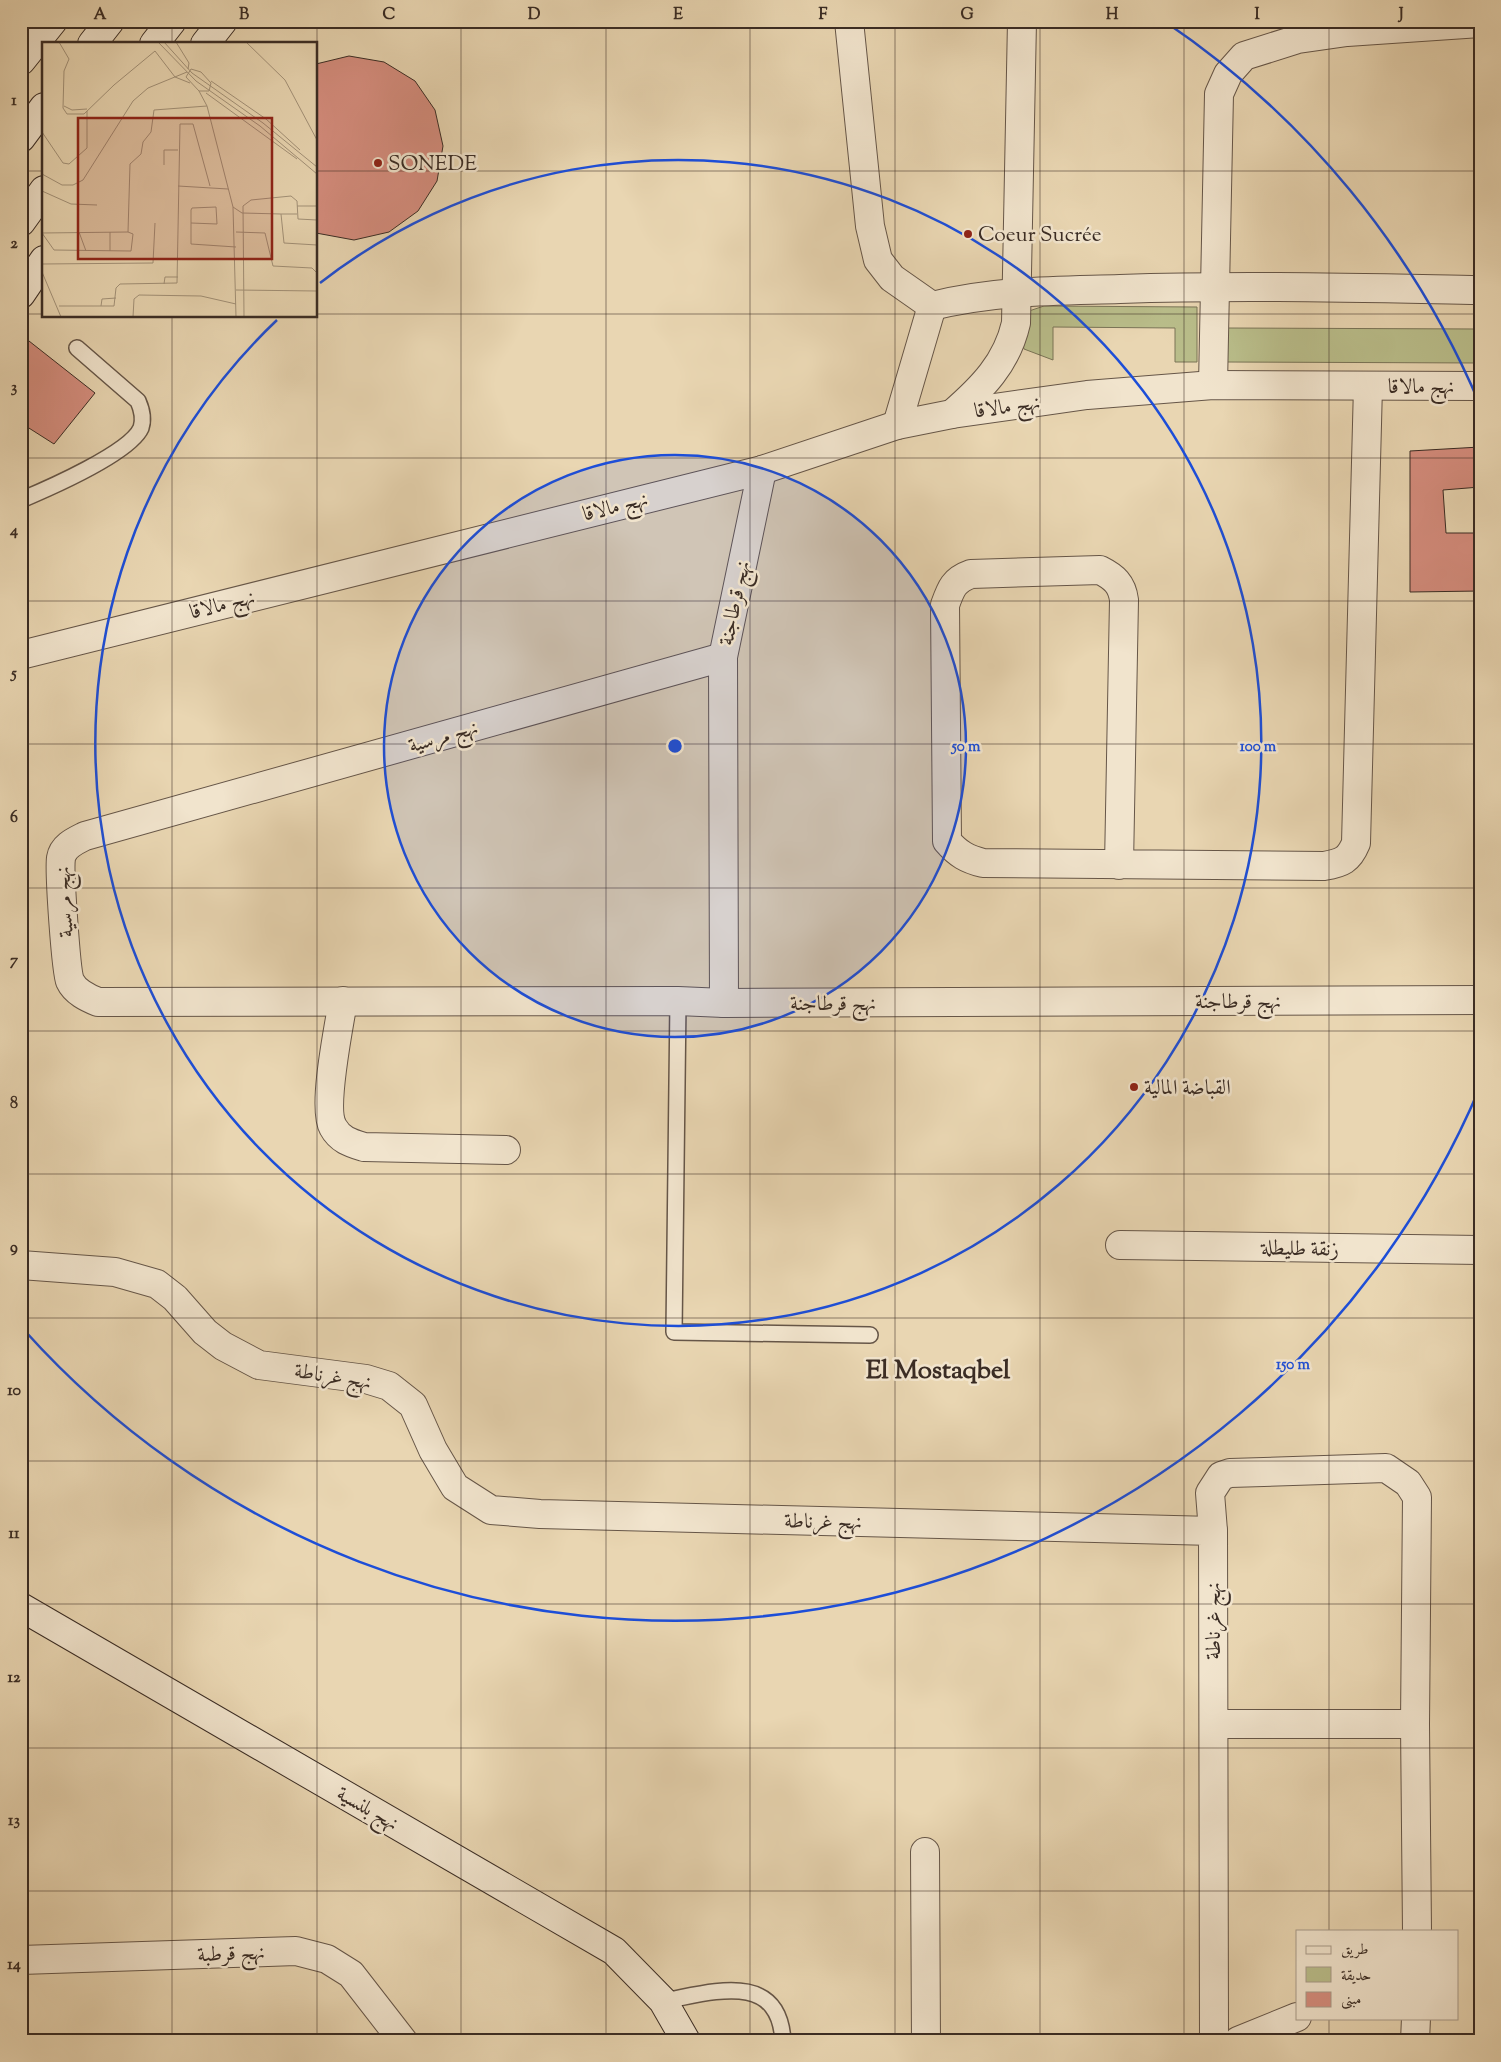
<svg xmlns="http://www.w3.org/2000/svg" width="1501" height="2062" font-family="'Sorts Mill Goudy',Amiri,serif">
	<style>
		.green { fill: #b9bd8a; stroke: #7a7457 }
		.building { fill: #d58d7e; stroke: #3a2c24 }
		.lines { fill: none; stroke-linecap: round; stroke-linejoin: round }
		.lane-casing { stroke: #665648; stroke-width: 18 }
		.street-casing { stroke: #665648; stroke-width: 30 }
		.secondary-casing { stroke: #3a2c24; stroke-width: 30 }
		.lane { stroke: #f1e4cd; stroke-width: 15 }
		.street { stroke: #f1e4cd; stroke-width: 28 }
		.secondary { stroke: #f1e4cd; stroke-width: 28 }
		.grid { fill: none; stroke: #3a2c24; stroke-width: 1; stroke-opacity: 0.55 }
		.ring { fill: none; stroke: #1d4ed8; stroke-width: 2.5 }
		.poi-dot { fill: #8f2418; stroke: #f1e4cd; stroke-width: 2 }
		.labels { text-anchor: middle; stroke-width: 5; stroke-linejoin: round; paint-order: stroke }
		.poi-label { font-size: 21px; fill: #3a2c24; stroke: #f1e4cd; text-anchor: start }
		.street-label { font-size: 21px; fill: #3a2c24; stroke: #f1e4cd }
		.district-label { font-size: 26px; font-weight: bold; fill: #3a2c24; stroke: #f1e4cd }
		.inset-road { fill: none; stroke: #a39279; stroke-width: 1 }
		.view { fill: #8f2418; fill-opacity: 0.15; stroke: #8f2418; stroke-width: 2.5 }
		.inset-edge { fill: none; stroke: #3a2c24; stroke-width: 2.5 }
		.centre { fill: #1d4ed8; stroke: #f1e4cd; stroke-width: 2.5 }
		.ring-label { font-size: 15px; text-anchor: middle; font-weight: bold; fill: #1d4ed8; stroke: #f1e4cd; stroke-width: 5; stroke-linejoin: round; paint-order: stroke }
		.neatline { fill: none; stroke: #3a2c24; stroke-width: 2 }
		.grid-label { font-size: 16px; text-anchor: middle; font-weight: bold; fill: #3a2c24 }
	</style>
	<rect width="100%" height="100%" fill="#e9d6b2"/>
	<filter id="stains"><feTurbulence type="fractalNoise" baseFrequency=".004" numOctaves="4"/><feColorMatrix values="0 0 0 0 .2 0 0 0 0 .09 0 0 0 0 .02 0 0 0 .5 -.17"/></filter>
	<radialGradient id="worn" r=".72"><stop offset=".6" stop-color="#630" stop-opacity="0"/><stop offset="1" stop-color="#630" stop-opacity=".3"/></radialGradient>
	<g class="green">
		<polygon points="1044,306 1197,307 1197,362 1175,362 1175,328 1053,327 1053,360 1024,349 1019,331 1023,313"/>
		<polygon points="1228,328 1480,329 1480,363 1227,362"/>
	</g>
	<g class="building">
		<polygon points="349,56 384,62 415,81 435,110 443,146 437,181 418,211 389,232 354,240 316,233 316,64"/>
		<polygon points="29,341 95,393 54,444 21,423 21,350"/>
		<polygon points="1480,447 1480,487 1443,490 1446,533 1479,533 1480,591 1410,592 1410,451"/>
	</g>
	<g class="lines">
		<g class="lane-casing">
			<g id="lane">
				<path d="M21,500C47,489 130,453 141,428C144,419 142,410 138,401L77,348"/>
				<polyline points="678,1001 674,1332 870,1335"/>
				<path d="M663,2001C710,1993 779,1969 783,2041"/>
			</g>
		</g>
		<g class="street-casing">
			<g id="street">
				<polyline points="849,21 870,226 878,260 892,278 932,306"/>
				<path d="M932,306C996,290 1055,291 1120,289C1240,285 1360,288 1480,290"/>
				<polyline points="1213,385 1219,94 1228,74 1244,56 1298,39 1347,32 1480,23"/>
				<path d="M952,414C982,388 1007,363 1016,323L1022,21"/>
				<polyline points="897,425 932,306"/>
				<polyline points="21,655 762,470 897,425 952,414 1087,395 1213,385 1480,386"/>
				<path d="M723,657L85,836C75,841 63,846 61,858C59,871 66,971 70,981C75,992 88,998 98,1002L678,1001L724,1003L1480,1000"/>
				<path d="M1119,865L1124,600C1122,584 1114,577 1100,570L971,574C954,580 951,588 945,605L947,841C958,854 967,859 983,863L1324,866C1342,863 1349,860 1356,843L1368,386"/>
				<path d="M343,1001C339,1026 322,1108 333,1127C340,1140 351,1143 364,1147L506,1150"/>
				<polyline points="724,1003 723,657 762,470"/>
				<polyline points="1120,1245 1480,1250"/>
				<polyline points="21,1265 115,1272 157,1284 175,1298 205,1332 223,1346 259,1365 366,1379 389,1386 413,1405 433,1450 455,1487 491,1510 540,1514 1213,1531 1214,2041"/>
				<polyline points="1213,1531 1210,1493 1221,1476 1230,1473 1386,1468 1408,1483 1417,1497 1415,1724 1417,1931"/>
				<polyline points="1214,1724 1415,1724"/>
				<polyline points="925,1852 926,2041"/>
				<polyline points="21,1960 296,1951 327,1959 351,1974 403,2041"/>
				<polyline points="1238,2041 1297,2017"/>
				<polyline points="1415,2041 1416,2018"/>
			</g>
		</g>
		<g class="secondary-casing">
			<g id="secondary">
				<polyline points="92,44 110,21"/>
				<polyline points="154,44 172,21"/>
				<polyline points="205,44 223,21"/>
				<polyline points="21,61 53,21"/>
				<polyline points="21,138 44,107"/>
				<polyline points="21,222 44,190"/>
				<polyline points="21,294 44,260"/>
				<polyline points="21,1607 614,1951 663,2001 686,2041"/>
			</g>
		</g>
		<use href="#lane" class="lane"/>
		<use href="#street" class="street"/>
		<use href="#secondary" class="secondary"/>
	</g>
	<path class="grid" d="M172,21V44M317,21V2041M461,21V2041M606,21V2041M750,21V2041M895,21V2041M1040,21V2041M1184,21V2041M1329,21V1931M21,171H44M316,171H1480M21,314H44M316,314H1480M172,316V2041M21,458H1480M21,601H1480M21,744H1480M21,888H1480M21,1031H1480M21,1174H1480M21,1318H1480M21,1461H1480M21,1604H1480M21,1748H1480M21,1891H1480M1329,2018V2041"/>
	<circle cx="675" cy="746" r="291" fill="#1d4ed8" fill-opacity=".12"/>
	<g class="ring">
		<circle cx="675" cy="746" r="291"/>
		<path d="M320 283A583 583 0 1 1 277 320"/>
		<path d="M1480 1087A874 874 0 0 1 25 1331M1164 21A874 874 0 0 1 1480 405"/>
	</g>
	<g class="poi-dot">
		<circle cx="378" cy="163" r="5"/>
		<circle cx="968" cy="234" r="5"/>
		<circle cx="1134" cy="1087" r="5"/>
	</g>
	<g class="labels">
		<g class="poi-label">
			<text x="388" y="170">SONEDE</text>
			<text x="978" y="241">Coeur Sucrée</text>
			<text x="1144" y="1094">القباضة المالية</text>
		</g>
		<g class="street-label">
			<text x="1421" y="393">نهج مالاقا</text>
			<text transform="translate(1007 406) rotate(-8)" y="7">نهج مالاقا</text>
			<text transform="translate(615 506) rotate(-14)" y="7">نهج مالاقا</text>
			<text transform="translate(734 603) rotate(-78)" y="7">نهج قرطاجنة</text>
			<text transform="translate(222 604) rotate(-14)" y="7">نهج مالاقا</text>
			<text transform="translate(443 736) rotate(-16)" y="7">نهج مرسية</text>
			<text transform="translate(64 902) rotate(-93)" y="7">نهج مرسية</text>
			<text x="1238" y="1008">نهج قرطاجنة</text>
			<text x="833" y="1010">نهج قرطاجنة</text>
			<text transform="translate(1300 1248) rotate(1)" y="7">زنقة طليطلة</text>
			<text transform="translate(333 1376) rotate(9)" y="7">نهج غرناطة</text>
			<text transform="translate(823 1521) rotate(1)" y="7">نهج غرناطة</text>
			<text transform="translate(1213 1621) rotate(-90)" y="7">نهج غرناطة</text>
			<text transform="translate(368 1808) rotate(30)" y="7">نهج بلنسية</text>
			<text transform="translate(231 1953) rotate(-2)" y="7">نهج قرطبة</text>
		</g>
		<g class="district-label">
			<text x="938" y="1378">El Mostaqbel</text>
		</g>
	</g>
	<g transform="translate(42 42)">
		<rect width="275" height="275" fill="#e9d6b2"/>
		<path class="inset-road" d="M17,0L27,17L22,29L21,66L25,72H42L72,43L113,9L133,35L148,41M116,0L154,39L218,84L275,132M122,0L150,31L221,81L275,125M134,0L147,21L146,27M204,0L243,38L275,98M169,39L224,77L258,108M157,49H167L169,41L159,30L149,27L144,35L157,49L165,64L191,165L194,275M164,51L255,117M22,64L30,68L45,67M0,90L21,121L27,122L45,106V69M122,123V108H136M0,132L20,143H31L41,138L91,59L106,46L145,30M136,144L186,147M0,149L29,162L55,163M201,164L202,275M201,164L209,158L249,154L255,159L256,177L275,178M255,164H275M191,165L200,171L239,172L242,201L275,203M239,172H255M149,181L175,182L174,165L150,166L149,168V202L194,205M37,190L44,209M68,190V209M86,190L91,192L89,209L12,208L0,191L86,190L88,122L99,112L101,100L109,90L112,68L165,64M194,190L223,191L231,224L270,226L275,231M0,222L111,221L113,181M0,230L19,275M122,242L123,235H136M194,248L275,249M17,264H72L74,246L78,242L135,241L138,82H151L168,144M59,264L60,257L74,256M91,275L92,257L97,253L159,254L194,262"/>
		<path class="view" d="M36,76H230V217H36Z"/>
		<rect width="275" height="275" class="inset-edge"/>
	</g>
	<circle cx="675" cy="746" r="8" class="centre"/>
	<g class="ring-label">
		<text x="966" y="751">50 m</text>
		<text x="1258" y="751">100 m</text>
		<text x="1293" y="1369">150 m</text>
	</g>
	<rect width="1501" height="2062" fill="none" stroke="#e9d6b2" stroke-width="55"/>
	<rect x="1296" y="1930" width="162" height="90" fill="#f1e4cd" stroke="#a89a89"/>
	<rect x="1306" y="1946" width="25" height="8" fill="#f1e4cd" stroke="#a89a89"/>
	<text x="1341" y="1954" font-size="15" fill="#3a2c24">طريق</text>
	<rect x="1306" y="1967" width="25" height="15" fill="#b9bd8a" stroke="#a89a89"/>
	<text x="1341" y="1980" font-size="15" fill="#3a2c24">حديقة</text>
	<rect x="1306" y="1992" width="25" height="15" fill="#d58d7e" stroke="#a89a89"/>
	<text x="1341" y="2004" font-size="15" fill="#3a2c24">مبنى</text>
	<rect x="28" y="28" width="1446" height="2006" class="neatline"/>
	<g class="grid-label">
		<text x="100" y="19">A</text>
		<text x="244" y="19">B</text>
		<text x="389" y="19">C</text>
		<text x="534" y="19">D</text>
		<text x="678" y="19">E</text>
		<text x="823" y="19">F</text>
		<text x="967" y="19">G</text>
		<text x="1112" y="19">H</text>
		<text x="1257" y="19">I</text>
		<text x="1401" y="19">J</text>
		<text x="14" y="105">1</text>
		<text x="14" y="248">2</text>
		<text x="14" y="392">3</text>
		<text x="14" y="535">4</text>
		<text x="14" y="678">5</text>
		<text x="14" y="822">6</text>
		<text x="14" y="965">7</text>
		<text x="14" y="1108">8</text>
		<text x="14" y="1252">9</text>
		<text x="14" y="1395">10</text>
		<text x="14" y="1538">11</text>
		<text x="14" y="1682">12</text>
		<text x="14" y="1825">13</text>
		<text x="14" y="1969">14</text>
	</g>
	<rect width="100%" height="100%" filter="url(#stains)"/>
	<rect width="100%" height="100%" fill="url(#worn)"/>
</svg>
